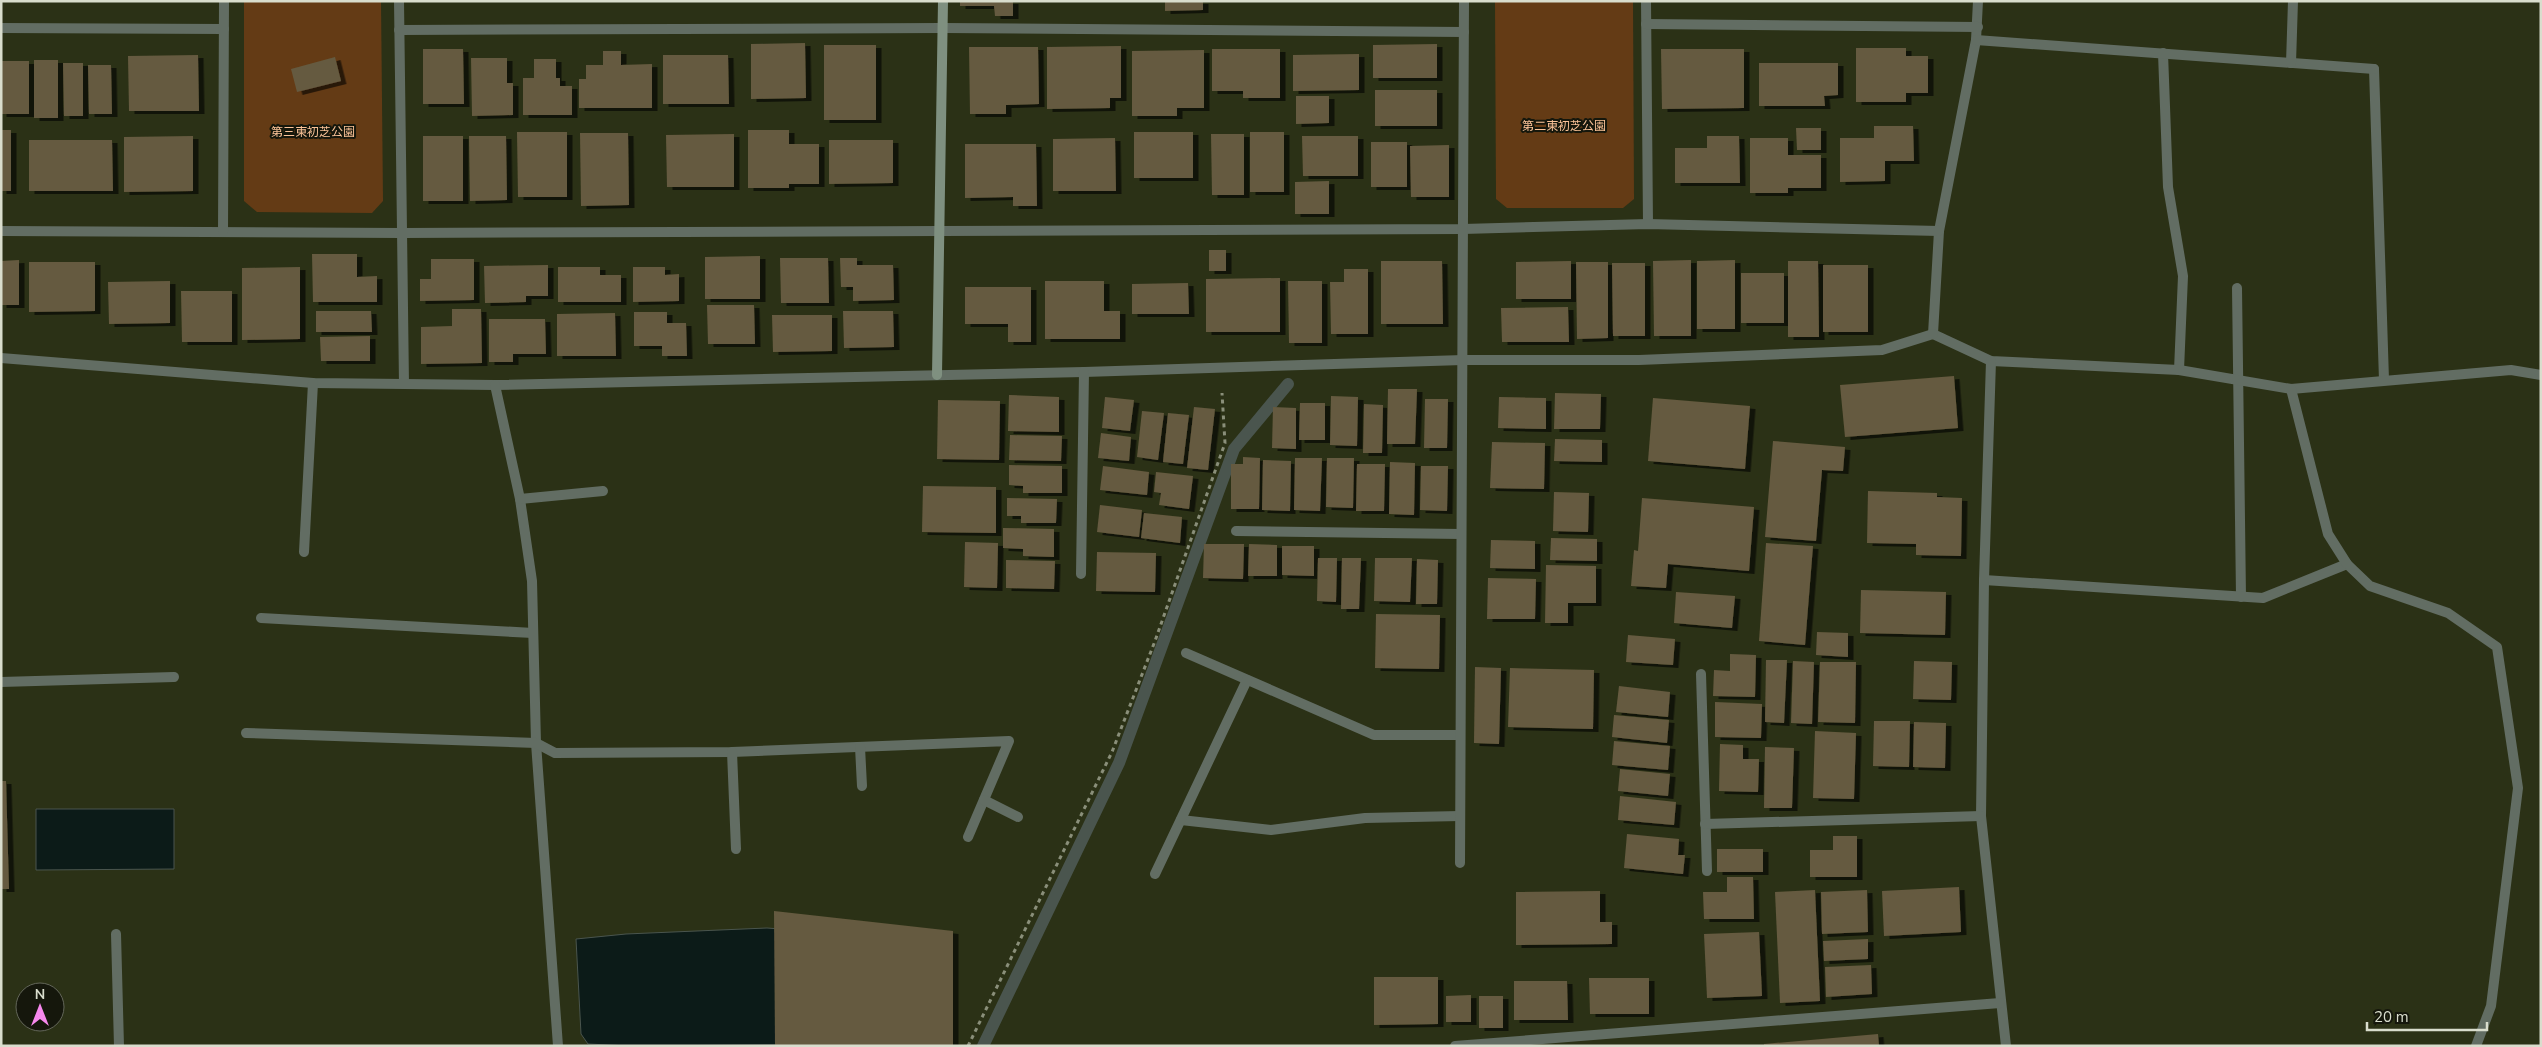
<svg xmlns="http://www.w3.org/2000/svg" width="2542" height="1047" font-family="'Nunito Sans','Noto Sans JP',sans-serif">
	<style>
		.green { fill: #643b15 }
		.water { fill: #0c1b18; stroke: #4a554e }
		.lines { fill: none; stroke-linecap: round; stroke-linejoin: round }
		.stream { stroke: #4a554e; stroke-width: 12 }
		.building { fill: #655a3f; filter: url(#shadow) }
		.path { stroke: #8a8f7a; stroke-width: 3; stroke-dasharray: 4 4; stroke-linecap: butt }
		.lane { stroke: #626d63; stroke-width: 10 }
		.street { stroke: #626d63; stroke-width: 10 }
		.secondary { stroke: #7f9080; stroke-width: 10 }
		.labels { text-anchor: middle; stroke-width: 4; stroke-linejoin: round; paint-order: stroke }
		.park-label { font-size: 12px; fill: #fbc398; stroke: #15170c }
	</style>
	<defs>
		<filter id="shadow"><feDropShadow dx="5.5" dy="3" stdDeviation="0" flood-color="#0009"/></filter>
	</defs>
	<rect width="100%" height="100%" fill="#2b3116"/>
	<g class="green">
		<polygon points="244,1 381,1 383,201 372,213 257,212 244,201"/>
		<polygon points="1495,1 1633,1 1634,199 1623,208 1507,208 1496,199"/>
	</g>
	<g class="water">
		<polygon points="36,809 174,809 174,869 36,870"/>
		<polygon points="767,928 793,930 897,1044 629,1046 588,1044 581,1034 576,939 626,934"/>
	</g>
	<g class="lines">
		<polyline class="stream" points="983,1046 1119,763 1234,449 1288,384"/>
	</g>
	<g class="building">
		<polygon points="960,1 1013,1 1013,16 995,16 994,6 960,6"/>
		<polygon points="1165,1 1203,1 1203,10 1165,11"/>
		<polygon points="805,43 806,98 751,99 751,44"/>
		<polygon points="1437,44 1437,78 1373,78 1373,45"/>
		<rect x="824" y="45" width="52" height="75"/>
		<polygon points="1121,46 1121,98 1110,98 1110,108 1047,109 1047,47"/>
		<polygon points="969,47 1038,47 1039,104 1006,105 1006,114 970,114"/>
		<polygon points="1856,48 1906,48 1906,56 1928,56 1928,93 1906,93 1906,102 1856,102"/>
		<polygon points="423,49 463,49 464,104 423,104"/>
		<polygon points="1212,49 1280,49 1280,98 1243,98 1243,91 1212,91"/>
		<polygon points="1661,49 1744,49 1744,108 1662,109"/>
		<polygon points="1204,50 1204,108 1177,108 1177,116 1132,116 1132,51"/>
		<polygon points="603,51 621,51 621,65 652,64 652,108 579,108 579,79 586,79 586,65 603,65"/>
		<polygon points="1359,54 1359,90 1293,91 1293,55"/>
		<polygon points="198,55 199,111 129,111 128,56"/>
		<polygon points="663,55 728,55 729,104 663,104"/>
		<polygon points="335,57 341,81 297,92 291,69"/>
		<polygon points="471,58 507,58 507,83 513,83 513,115 472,116"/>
		<polygon points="534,59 556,59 556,78 560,78 560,86 572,86 572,115 523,115 523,78 534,78"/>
		<rect x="34" y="60" width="24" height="58"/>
		<rect x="1" y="61" width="28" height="53"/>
		<polygon points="63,63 83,63 83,116 64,116"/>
		<polygon points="1759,63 1838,63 1838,95 1824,96 1825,106 1759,106"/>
		<polygon points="88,65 111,65 112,114 89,114"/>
		<rect x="1375" y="90" width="62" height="36"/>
		<polygon points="1296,96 1329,96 1329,123 1296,124"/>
		<polygon points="1874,126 1913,126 1914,161 1885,161 1885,181 1840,182 1840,138 1874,138"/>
		<polygon points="1796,128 1821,128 1821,150 1797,150"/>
		<rect x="1" y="130" width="10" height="61"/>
		<polygon points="748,130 789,130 789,144 819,144 819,184 789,184 789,188 748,188"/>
		<polygon points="517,132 567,132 567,197 518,197"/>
		<rect x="1134" y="132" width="59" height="46"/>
		<rect x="1250" y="132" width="34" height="60"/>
		<polygon points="580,133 628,133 629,205 581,206"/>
		<polygon points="734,134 734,187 667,187 666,135"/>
		<polygon points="1211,134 1244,134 1244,195 1212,195"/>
		<polygon points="193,136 193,191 124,192 124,137"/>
		<rect x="423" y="136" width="40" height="65"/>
		<polygon points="469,136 506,136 507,200 470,201"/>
		<polygon points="1302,136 1358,136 1358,176 1303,176"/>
		<polygon points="1707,136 1739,136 1740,183 1675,183 1675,148 1707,148"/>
		<polygon points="1115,138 1116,191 1053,191 1053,139"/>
		<polygon points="1750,138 1788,138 1788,155 1821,155 1821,188 1788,188 1788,193 1750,193"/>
		<polygon points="29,140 112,140 113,191 29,191"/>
		<polygon points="829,140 893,140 893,183 829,184"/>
		<rect x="1371" y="142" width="36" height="45"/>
		<polygon points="965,144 1036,144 1037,206 1013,206 1013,197 965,198"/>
		<polygon points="1449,145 1449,197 1411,197 1410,146"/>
		<polygon points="1329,181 1329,214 1295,214 1295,182"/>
		<rect x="1209" y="250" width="17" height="21"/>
		<polygon points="312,254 357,254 357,277 377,276 377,302 313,302"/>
		<polygon points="760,256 760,299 705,299 705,257"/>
		<polygon points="780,258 828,258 829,303 781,303"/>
		<polygon points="840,258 857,258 857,265 893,265 894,300 853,301 853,287 841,287"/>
		<polygon points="431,259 474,259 474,300 420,301 420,279 431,279"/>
		<polygon points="19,260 19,305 1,305 1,261"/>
		<polygon points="1691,260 1691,336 1654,336 1653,261"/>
		<polygon points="1735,260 1735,329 1697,329 1697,261"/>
		<polygon points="1381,261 1442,261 1443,324 1381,324"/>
		<polygon points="1571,261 1571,299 1516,299 1516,262"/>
		<polygon points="1788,261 1818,261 1819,337 1788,337"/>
		<polygon points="29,262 95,262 95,311 29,312"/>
		<polygon points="1576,262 1608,262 1608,338 1577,339"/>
		<polygon points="1612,263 1645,263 1645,336 1613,336"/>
		<polygon points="548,265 548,296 526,296 526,302 485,303 484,266"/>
		<rect x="1823" y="265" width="45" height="67"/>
		<polygon points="300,267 300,339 242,340 242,268"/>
		<polygon points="558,267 600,267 600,275 621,275 621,302 558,302"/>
		<polygon points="633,267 665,267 665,275 679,274 679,301 633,302"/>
		<polygon points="1344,269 1368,269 1368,334 1331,334 1330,282 1344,282"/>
		<rect x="1741" y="273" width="43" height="50"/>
		<polygon points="1280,278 1280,332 1206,332 1206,279"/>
		<polygon points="170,281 170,323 109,324 108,282"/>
		<polygon points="1045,281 1104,281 1104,311 1120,311 1120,339 1045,339"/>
		<polygon points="1288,281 1322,281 1322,343 1289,343"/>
		<polygon points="1188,283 1189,314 1132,314 1132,284"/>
		<polygon points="965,287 1031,287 1031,342 1008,342 1008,324 965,324"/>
		<polygon points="181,291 232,291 232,342 182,342"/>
		<polygon points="707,305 754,305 755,344 708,344"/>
		<polygon points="1568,307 1569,342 1502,342 1501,308"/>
		<polygon points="452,309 481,309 482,363 421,364 421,327 452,326"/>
		<polygon points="316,311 371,311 372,332 316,332"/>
		<polygon points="843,311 893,311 894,347 844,348"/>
		<polygon points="634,312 667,312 667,323 686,323 687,356 662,356 662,346 634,346"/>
		<polygon points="615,313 616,356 557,356 557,314"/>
		<polygon points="772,315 832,315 832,351 773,352"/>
		<polygon points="489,319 545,319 546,354 513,354 513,362 489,362"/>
		<polygon points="370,336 370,361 321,361 320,337"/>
		<polygon points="1954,376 1958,428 1845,437 1840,385"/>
		<polygon points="1388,389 1417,389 1415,444 1387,444"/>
		<polygon points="1555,393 1601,394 1600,429 1554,429"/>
		<polygon points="1009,395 1059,397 1059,432 1008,431"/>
		<polygon points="1331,396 1358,397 1357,446 1330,445"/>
		<polygon points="1105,397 1134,400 1130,431 1102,428"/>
		<polygon points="1499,397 1546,398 1546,429 1498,428"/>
		<polygon points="1653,398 1750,406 1745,469 1648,461"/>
		<polygon points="1425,399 1448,399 1447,448 1424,448"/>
		<polygon points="938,400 1000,401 999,460 937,459"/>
		<polygon points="1300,403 1325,403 1325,440 1299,440"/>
		<polygon points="1364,404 1383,405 1382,453 1363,453"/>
		<polygon points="1194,407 1215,409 1208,470 1187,468"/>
		<polygon points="1273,407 1296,408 1296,449 1272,448"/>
		<polygon points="1142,411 1164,413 1158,460 1137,457"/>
		<polygon points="1168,413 1189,415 1183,464 1163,462"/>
		<polygon points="1101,433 1131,437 1129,461 1098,458"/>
		<polygon points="1010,435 1062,436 1061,461 1009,460"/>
		<polygon points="1555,439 1602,440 1602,462 1554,461"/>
		<polygon points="1773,441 1845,447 1843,471 1822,470 1816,541 1765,537"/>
		<polygon points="1492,442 1545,443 1544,489 1490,488"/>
		<polygon points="1243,457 1260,458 1259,509 1231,509 1231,464 1243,464"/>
		<polygon points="1295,458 1322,458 1320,511 1294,510"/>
		<polygon points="1327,458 1354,458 1353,508 1326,507"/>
		<polygon points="1263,460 1291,461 1290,511 1262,510"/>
		<polygon points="1390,462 1415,463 1414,515 1389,514"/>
		<polygon points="1357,464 1385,464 1384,511 1356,511"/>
		<polygon points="1009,465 1062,466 1062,493 1023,493 1023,486 1009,485"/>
		<polygon points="1103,466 1149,472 1147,495 1100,490"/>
		<polygon points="1421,466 1448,466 1447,511 1420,510"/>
		<polygon points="1156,472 1193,476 1189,509 1159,505 1161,493 1154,492"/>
		<polygon points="923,486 996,487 996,533 922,532"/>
		<polygon points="1868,491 1937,493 1937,497 1962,498 1961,556 1916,555 1916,544 1867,543"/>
		<polygon points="1554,492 1589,493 1588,532 1553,531"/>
		<polygon points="1007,498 1057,499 1056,523 1021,523 1021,516 1007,516"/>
		<polygon points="1642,498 1754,507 1749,571 1668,564 1666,588 1631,586 1634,550 1638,551"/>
		<polygon points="1100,505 1142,510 1139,537 1097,532"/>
		<polygon points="1144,513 1182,517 1180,543 1141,538"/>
		<polygon points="1003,528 1054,529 1054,557 1023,556 1023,549 1003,548"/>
		<polygon points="1551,538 1597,539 1597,561 1550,560"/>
		<polygon points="1491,540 1535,541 1535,569 1490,568"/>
		<polygon points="965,542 998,543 997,588 964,587"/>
		<polygon points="1766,543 1813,546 1805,645 1759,641"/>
		<polygon points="1204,544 1244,544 1243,579 1203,578"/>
		<polygon points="1249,544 1277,545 1277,576 1248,576"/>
		<polygon points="1282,546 1314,546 1314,576 1282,575"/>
		<polygon points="1097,552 1156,553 1155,592 1096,591"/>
		<polygon points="1318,558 1337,558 1336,602 1317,601"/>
		<polygon points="1342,558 1361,558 1359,609 1341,609"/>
		<polygon points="1375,558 1412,558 1410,602 1374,601"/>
		<polygon points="1417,559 1438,560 1437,604 1416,604"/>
		<polygon points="1006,560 1055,561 1054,589 1006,588"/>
		<polygon points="1546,565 1596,566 1596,603 1568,603 1568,623 1545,623"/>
		<polygon points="1488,578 1536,579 1535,619 1487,619"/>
		<polygon points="1861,590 1946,592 1945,635 1860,633"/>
		<polygon points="1676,592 1735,596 1732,628 1674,623"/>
		<polygon points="1376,614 1440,615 1439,669 1375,668"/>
		<polygon points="1817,632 1848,633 1848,657 1816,655"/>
		<polygon points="1628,635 1675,639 1673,665 1626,662"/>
		<polygon points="1730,654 1756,655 1755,697 1713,696 1714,670 1730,671"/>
		<polygon points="1766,660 1787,660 1784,723 1765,722"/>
		<polygon points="1793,661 1814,662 1812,724 1791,723"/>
		<polygon points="1914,661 1952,662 1951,700 1913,699"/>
		<polygon points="1820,662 1856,662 1855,723 1818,722"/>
		<polygon points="1475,667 1501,668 1499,744 1474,743"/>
		<polygon points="1510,668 1594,670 1593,729 1508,727"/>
		<polygon points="1619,686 1670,692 1668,717 1616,712"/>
		<polygon points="1715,702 1762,704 1761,738 1715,737"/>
		<polygon points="1614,715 1669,720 1667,743 1612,737"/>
		<polygon points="1874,721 1910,721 1909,767 1873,766"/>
		<polygon points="1914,722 1946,723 1945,768 1913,767"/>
		<polygon points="1815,731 1856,733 1854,799 1813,798"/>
		<polygon points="1614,741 1670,746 1668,770 1612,765"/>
		<polygon points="1720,744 1743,745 1743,759 1759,759 1758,792 1719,791"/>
		<polygon points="1765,747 1794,748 1792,808 1764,808"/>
		<polygon points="1620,769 1670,774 1668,796 1618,791"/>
		<polygon points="1,781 6,781 9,889 1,889"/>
		<polygon points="1620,796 1676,802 1674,825 1618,820"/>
		<polygon points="1627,834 1679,839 1678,855 1685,855 1683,874 1624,868"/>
		<polygon points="1833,836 1857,836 1857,877 1810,877 1810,850 1833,850"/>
		<rect x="1717" y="849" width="46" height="23"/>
		<polygon points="1727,877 1753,877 1754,919 1704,919 1703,892 1727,892"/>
		<polygon points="1959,887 1961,932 1884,936 1882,891"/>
		<polygon points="1815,890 1820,1001 1780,1003 1775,892"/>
		<polygon points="1867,890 1868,932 1822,934 1821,892"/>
		<polygon points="1600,891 1600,922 1612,922 1612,944 1516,945 1516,892"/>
		<polygon points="774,911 953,931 953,1046 775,1046"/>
		<polygon points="1759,932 1762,996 1707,998 1704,934"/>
		<polygon points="1868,939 1868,959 1824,961 1823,941"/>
		<polygon points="1871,965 1872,994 1826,997 1825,967"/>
		<polygon points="1374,977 1438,977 1438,1024 1374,1025"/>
		<polygon points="1589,978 1649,978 1649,1014 1590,1014"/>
		<polygon points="1514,981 1567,981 1568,1020 1514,1020"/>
		<polygon points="1471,995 1471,1022 1446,1022 1446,996"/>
		<rect x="1479" y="996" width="24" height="32"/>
		<polygon points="1878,1034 1879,1046 1764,1046 1764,1044"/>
	</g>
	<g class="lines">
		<polyline class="path" points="968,1046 1112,752 1155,641 1225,443 1222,393"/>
		<g class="lane">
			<polyline points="2163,53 2168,187 2183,276 2179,370"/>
			<polyline points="2374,69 2384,380"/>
			<polyline points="2237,288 2241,597"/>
			<polyline points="1236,531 1461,534"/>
			<polyline points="1984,580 2263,598 2347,564"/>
			<polyline points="261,618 533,633"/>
		</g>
		<g class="street">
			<polyline points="399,1 404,384"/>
			<polyline points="1646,1 1648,224"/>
			<polyline points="1978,1 1976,40 1939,231 1933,334 1991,361 2179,370 2291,389 2511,370 2541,375"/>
			<polyline points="1646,24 1978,27"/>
			<polyline points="1,28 224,29"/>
			<polyline points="399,30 943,28 1464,32"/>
			<polyline points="1976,40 2374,69"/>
			<polyline points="2291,63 2293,1"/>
			<polyline points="1,231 402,233 940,231 1463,229 1648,224 1939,231"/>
			<polyline points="223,232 224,1"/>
			<polyline points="1,358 313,383 495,385 1084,372 1463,360 1639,360 1882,350 1933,334"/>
			<polyline points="1991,361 1984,580 1981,816 2006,1046"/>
			<polyline points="495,385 520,499 532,581 536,743 558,1046"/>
			<polyline points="2291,389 2328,534 2347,564 2370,586 2448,613 2497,647 2518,788 2491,1006 2476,1046"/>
			<polyline points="520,499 603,491"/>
			<polyline points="304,552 313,383"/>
			<polyline points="1081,574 1084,372"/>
			<polyline points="1186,653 1374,735 1460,735"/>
			<polyline points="1701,674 1707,871"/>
			<polyline points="1,682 174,677"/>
			<polyline points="246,733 536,743 555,753 732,752 1009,741 968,837"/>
			<polyline points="860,747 862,786"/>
			<polyline points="732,752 736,849"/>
			<polyline points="984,800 1018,817"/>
			<polyline points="1181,820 1271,830 1365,818 1460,816"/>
			<polyline points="1705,824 1981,816"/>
			<polyline points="1460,863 1464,1"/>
			<polyline points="1155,874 1247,680"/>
			<polyline points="116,934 119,1046"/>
			<polyline points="1455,1046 2000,1003"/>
		</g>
		<polyline class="secondary" points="937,375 943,1"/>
	</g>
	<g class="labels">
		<g class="park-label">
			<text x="1564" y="130">第二東初芝公園</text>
			<text x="313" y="136">第三東初芝公園</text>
		</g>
	</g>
	<rect width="2542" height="1047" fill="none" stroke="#d9ddcd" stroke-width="5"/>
	<g transform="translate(40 1007)"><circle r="24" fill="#15170c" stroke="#636659"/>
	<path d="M0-4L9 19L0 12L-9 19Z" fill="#f688ed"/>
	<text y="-8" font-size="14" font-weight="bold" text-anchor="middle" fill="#d9ddcd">N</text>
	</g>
	<path d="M2367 1022v8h120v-8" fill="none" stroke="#d9ddcd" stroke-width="2.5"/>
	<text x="2374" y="1022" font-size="15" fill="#d9ddcd" stroke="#15170c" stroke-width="4" paint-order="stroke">20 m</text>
</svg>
